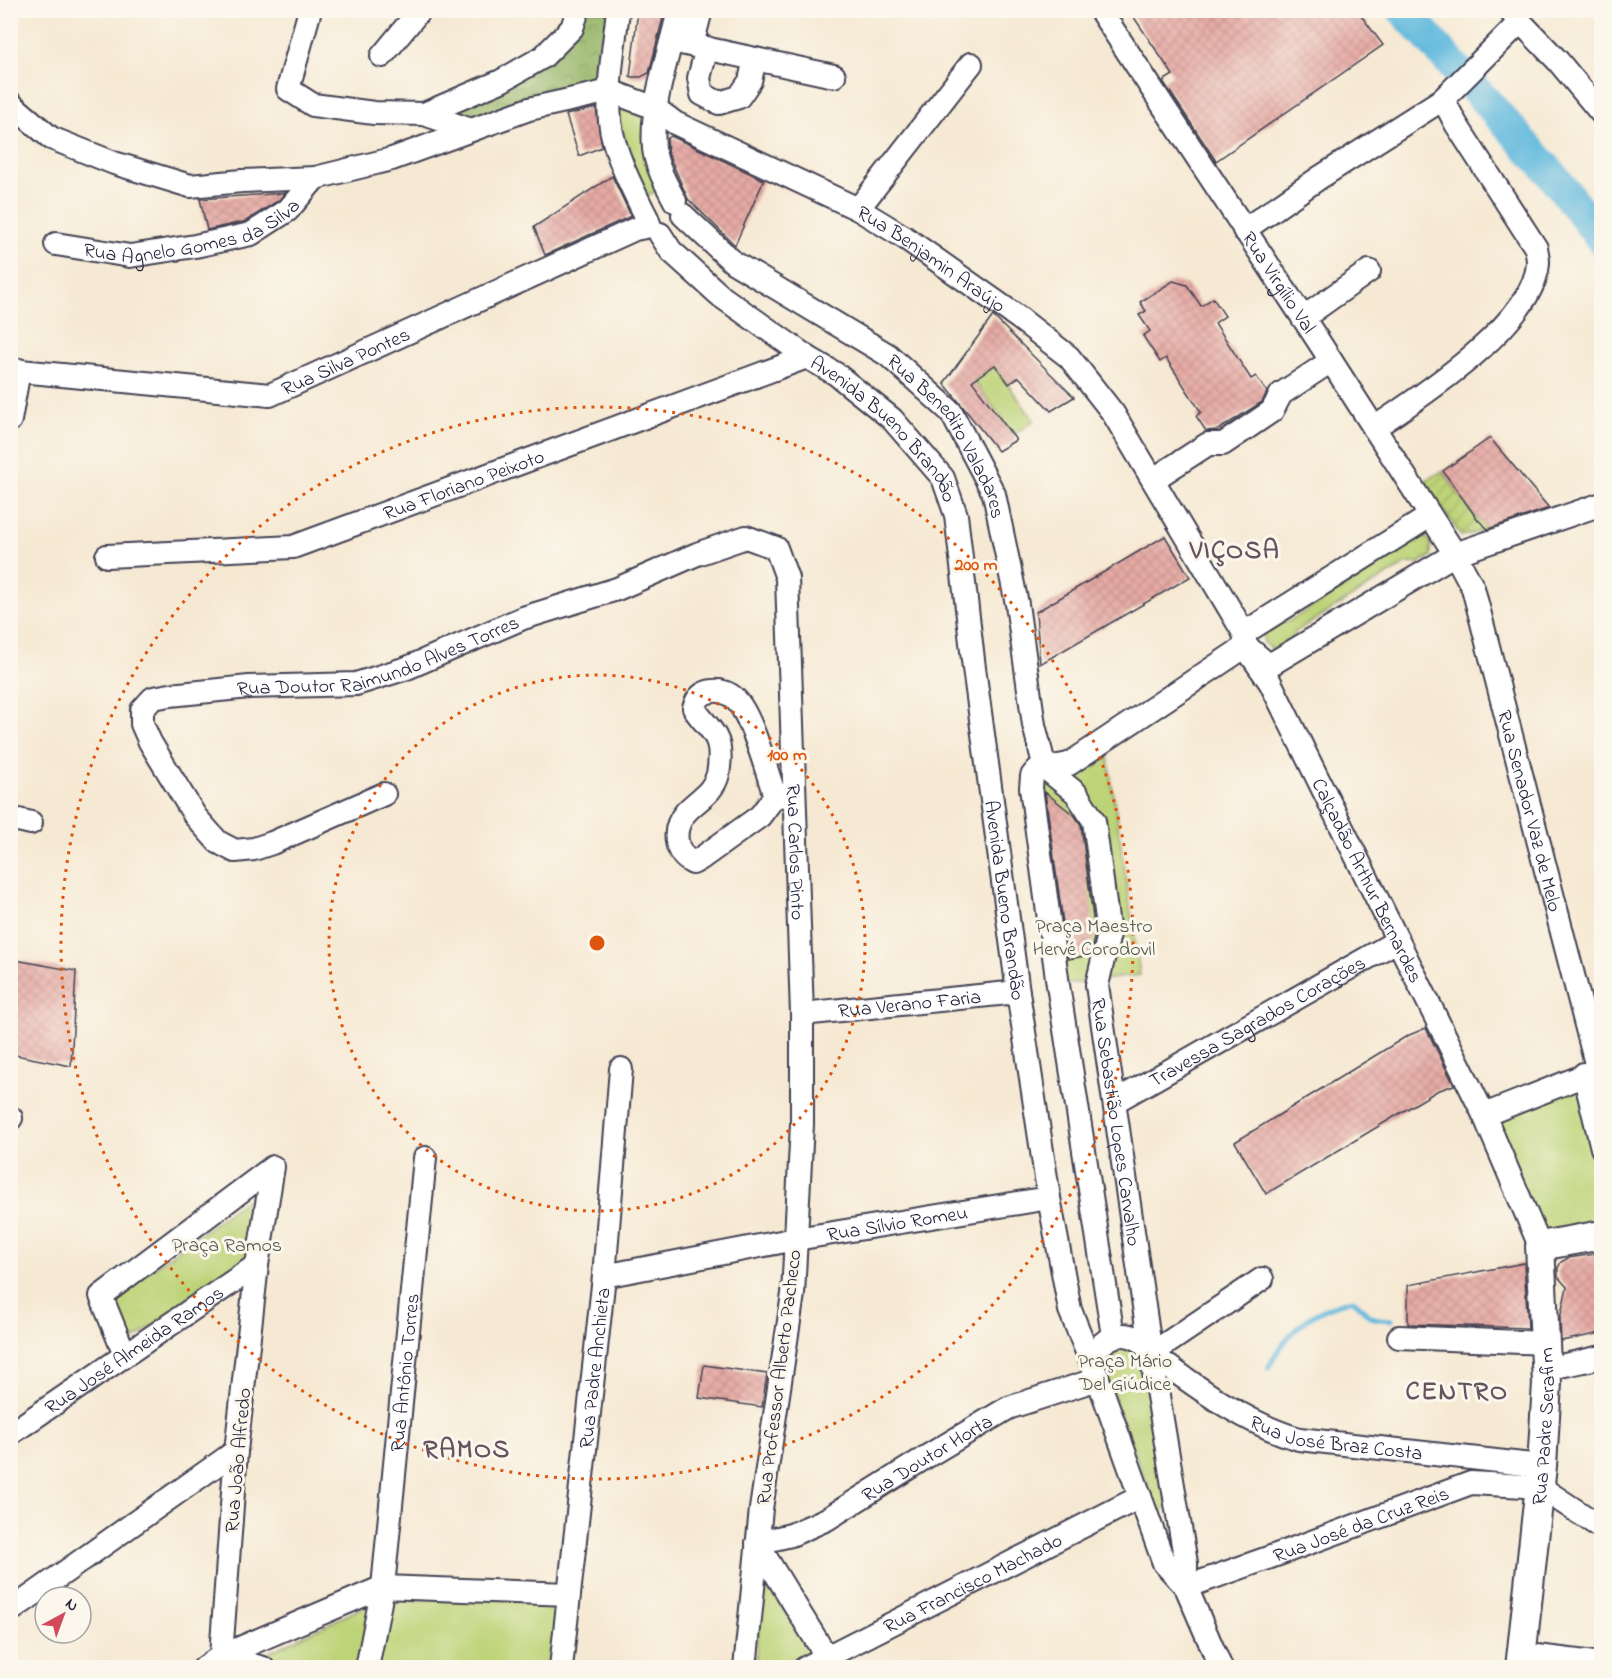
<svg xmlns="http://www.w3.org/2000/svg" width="1612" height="1678" font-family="'Indie Flower',sans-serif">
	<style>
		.forest { fill: url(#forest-crowns); stroke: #5c6c52; stroke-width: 1.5 }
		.park { fill: #bdd377; stroke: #707a59; stroke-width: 1.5 }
		.garden { fill: url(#garden-furrows); stroke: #707a59; stroke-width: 1.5 }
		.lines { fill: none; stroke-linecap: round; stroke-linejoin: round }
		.stream { stroke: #5fb8dd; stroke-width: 5 }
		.river { stroke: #5fb8dd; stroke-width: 32 }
		.building { fill: url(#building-cross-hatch) }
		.minor-casing { stroke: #424052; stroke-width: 26 }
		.major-casing { stroke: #424052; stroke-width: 32 }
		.minor { stroke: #fff; stroke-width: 22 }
		.major { stroke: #fff; stroke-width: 28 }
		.ring { fill: none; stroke: #de560e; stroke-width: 3; stroke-dasharray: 3 6 }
		.labels { text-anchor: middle; stroke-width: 6; stroke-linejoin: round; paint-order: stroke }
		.street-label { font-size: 20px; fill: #22223b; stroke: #fbf7ec }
		.park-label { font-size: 20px; fill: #50574d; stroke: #fbf7ec }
		.district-label { font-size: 26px; font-weight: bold; letter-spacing: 1.5px; fill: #675260; stroke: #fbf7ec }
		.centre { fill: #de560e; stroke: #fbf7ec; stroke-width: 3 }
		.ring-label { font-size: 18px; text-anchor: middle; font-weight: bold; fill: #de560e; stroke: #fbf7ec; stroke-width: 6; stroke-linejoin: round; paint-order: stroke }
	</style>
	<defs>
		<pattern id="forest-crowns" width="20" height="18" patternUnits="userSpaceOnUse" patternTransform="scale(1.5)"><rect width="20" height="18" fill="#96b568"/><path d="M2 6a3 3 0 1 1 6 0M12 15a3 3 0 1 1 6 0" fill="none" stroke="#7a9357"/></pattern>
		<pattern id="garden-furrows" width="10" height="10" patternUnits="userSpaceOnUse" patternTransform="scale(1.5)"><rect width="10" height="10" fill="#bdd377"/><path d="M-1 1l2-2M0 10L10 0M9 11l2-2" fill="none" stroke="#a2b568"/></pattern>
		<pattern id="building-cross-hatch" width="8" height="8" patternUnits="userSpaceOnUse" patternTransform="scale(1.5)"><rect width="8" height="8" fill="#e6aaa4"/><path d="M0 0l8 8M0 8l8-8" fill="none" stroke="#c5928e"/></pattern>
	</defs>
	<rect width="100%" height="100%" fill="#fbf7ec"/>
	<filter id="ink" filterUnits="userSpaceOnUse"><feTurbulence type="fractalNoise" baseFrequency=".0167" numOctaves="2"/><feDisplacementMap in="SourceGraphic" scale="12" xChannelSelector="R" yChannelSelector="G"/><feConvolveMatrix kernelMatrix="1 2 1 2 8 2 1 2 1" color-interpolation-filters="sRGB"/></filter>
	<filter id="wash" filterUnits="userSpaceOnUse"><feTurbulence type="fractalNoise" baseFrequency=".008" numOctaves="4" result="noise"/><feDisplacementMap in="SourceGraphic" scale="24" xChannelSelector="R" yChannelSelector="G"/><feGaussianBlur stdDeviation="1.35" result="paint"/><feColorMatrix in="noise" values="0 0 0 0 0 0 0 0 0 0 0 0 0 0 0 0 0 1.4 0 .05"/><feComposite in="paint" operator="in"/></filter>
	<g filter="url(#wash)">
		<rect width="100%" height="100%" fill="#f6e9d3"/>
		<polygon class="forest" points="582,11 611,11 607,86 472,118 451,107 544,61"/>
		<g class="park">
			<polygon points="613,96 647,112 665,189 640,197"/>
			<polygon points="994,366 1034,420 1014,435 974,381"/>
			<polygon points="1420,533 1431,542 1431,556 1419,563 1407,563 1295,632 1290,643 1274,650 1264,643 1263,631 1275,621 1288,622 1400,552 1403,540"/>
			<path d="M1108,757L1140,975L1061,985L1033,778C1062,776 1086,776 1108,757Z"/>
			<polygon points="1584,1075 1601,1149 1601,1234 1541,1244 1486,1117"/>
			<polygon points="261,1189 251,1255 131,1342 110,1300"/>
			<path d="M1128,1341L1144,1358L1167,1507L1161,1513L1155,1504L1103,1372C1103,1349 1108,1348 1128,1341Z"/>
			<polygon points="763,1572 815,1650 785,1667 755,1668"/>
			<polygon points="562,1598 554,1667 271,1668 251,1661 378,1600"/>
		</g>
		<path class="garden" d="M1443,471C1453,485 1477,527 1493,529L1461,536L1424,481Z"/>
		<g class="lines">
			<path class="stream" d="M1268,1368C1289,1330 1310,1310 1353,1300C1360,1304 1361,1308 1367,1314C1373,1320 1383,1319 1391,1320"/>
			<polyline class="river" points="1403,10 1551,173 1602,240"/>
		</g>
		<g id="blocks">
			<g class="building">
				<polygon points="638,10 665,10 649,73 641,77 630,77"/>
				<polygon points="1129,10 1357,10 1383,45 1216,161 1163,81 1173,75"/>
				<polygon points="596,108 602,147 579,156 566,115"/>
				<polygon points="671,136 764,180 735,245 688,199 668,153 667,139"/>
				<polygon points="612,176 631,216 545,255 534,227"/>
				<polygon points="285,193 279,200 246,221 207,230 200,199"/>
				<polygon points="1173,281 1187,285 1201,306 1213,298 1225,316 1215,323 1251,379 1256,376 1267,392 1262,402 1218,430 1206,431 1196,416 1201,412 1166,358 1160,362 1143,336 1150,331 1139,315 1146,311 1140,302"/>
				<polygon points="993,316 1074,397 1051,411 1019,377 1009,384 995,365 972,381 1016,440 998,451 944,383"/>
				<polygon points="1490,438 1549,508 1488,529 1478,520 1443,471"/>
				<polygon points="1165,536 1190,577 1040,664 1036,612"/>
				<polygon points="1045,792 1075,816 1081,825 1095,934 1090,955 1068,959"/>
				<polygon points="10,959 76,971 71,1066 10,1054"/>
				<polygon points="1426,1028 1454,1085 1437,1091 1266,1194 1235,1142 1407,1036"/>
				<polygon points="1602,1253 1602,1333 1561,1341 1560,1319 1567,1287 1558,1277 1558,1268 1561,1262 1568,1258"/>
				<polygon points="1524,1263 1528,1328 1408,1324 1408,1285"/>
				<polygon points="704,1365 767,1374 762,1407 699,1398"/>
			</g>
		</g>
	</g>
	<g filter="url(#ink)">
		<use href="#blocks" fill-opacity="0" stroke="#424052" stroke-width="1.5"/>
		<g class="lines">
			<g class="minor-casing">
				<g id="minor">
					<polyline points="310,10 288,89 313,105 374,113 424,114 471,130"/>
					<path d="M618,10C614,47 607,84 610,121C613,152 634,192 648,220"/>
					<path id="s1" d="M1100,10L1319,342L1455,554L1473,588L1602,1087"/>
					<polyline points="1511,12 1558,61 1602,114"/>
					<polyline points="672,41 834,76"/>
					<polyline points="692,45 701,10"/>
					<polyline points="707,48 699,78 702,94 719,103 739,97 750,81 755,59"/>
					<polyline points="382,56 420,10"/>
					<path id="s2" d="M610,91L655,108L675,123L858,209L904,237L1019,318L1069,357L1113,413L1244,633L1246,646L1266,663H1273L1455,554L1602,504"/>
					<polyline points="10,103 51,138 114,163 190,186 242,181 315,178 392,159 529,109 610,91"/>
					<polyline points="424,114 501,81 543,57 572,28 578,10"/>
					<path d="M675,201C667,186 656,166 654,149C650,102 669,56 679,10"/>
					<polyline points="858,209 971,64"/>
					<path id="s3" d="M683,215L733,262L888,355L951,412L994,494L1017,604L1034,725L1045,768"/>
					<polyline points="1244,230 1319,178 1443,99 1519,23"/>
					<path id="s4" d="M660,234L671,251L722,297L807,357L836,374L892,419L943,478L956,515L974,668L1018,992L1049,1198L1070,1310L1098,1379L1164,1563L1186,1587L1221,1668"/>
					<path id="s5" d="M56,244L130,256L195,246L251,234L288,210L315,178"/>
					<polyline points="1303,318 1369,271"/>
					<path id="s6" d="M10,370L270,395L635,229L650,226"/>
					<polyline points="10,420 19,370"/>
					<path d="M1374,428C1420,397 1536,322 1538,262C1538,258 1537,253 1536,248L1456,124L1443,99"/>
					<polyline points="1154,479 1208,444 1223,444 1272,411 1281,394 1331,361"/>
					<path id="s7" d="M107,556L293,547L807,357"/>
					<polyline points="1244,633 1430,516"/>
					<path id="s8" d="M1251,655L1270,682L1484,1115"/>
					<path id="s9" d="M1045,768L1076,793L1094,821L1109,934L1097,985L1151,1354"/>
					<path id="s10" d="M384,794L272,843L254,849L235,851L218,842L195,816L150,742L142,724V710L153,698L170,695L249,687L356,684L407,668L523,618L617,589L697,554L746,537L776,548L787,578L802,1014V1124L793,1294L761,1509L745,1668"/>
					<path d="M775,796L760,816L700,859L693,863C673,853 672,828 686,812C697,800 714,792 718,774C720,764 721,747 716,738C711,727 700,719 694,708C697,698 702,692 713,691C720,690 729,693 734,698C751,712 767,773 775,796L793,795"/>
					<polyline points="10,818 31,823"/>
					<path id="s11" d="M802,1014L1018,992"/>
					<polyline points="1584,1074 1602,1148"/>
					<path id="s12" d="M1116,1101L1397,941"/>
					<polyline points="10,1118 11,1118"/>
					<polyline points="1540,1246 1484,1115 1598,1070"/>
					<path id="s13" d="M604,1276L796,1239L1049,1198"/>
					<polyline points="1113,1336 1058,985 1031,788 1032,776 1037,770 1069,764 1246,646"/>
					<polyline points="1399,1337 1545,1343"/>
					<path d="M1102,1344C1120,1328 1141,1335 1151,1354L1186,1563V1587"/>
					<path id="s14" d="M1151,1354C1197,1387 1244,1423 1299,1439L1542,1466"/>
					<polyline points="1151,1354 1262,1279"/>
					<polyline points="125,1355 101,1296 273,1167 257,1265 236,1451 221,1656"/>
					<polyline points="1546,1369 1602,1357"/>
					<path id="s15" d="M10,1434L257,1265"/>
					<path id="s16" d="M1186,1587L1279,1554L1471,1483L1540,1487L1602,1528"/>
					<polyline points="10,1611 236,1451"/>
					<polyline points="1521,1654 1602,1664"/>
					<polyline points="221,1656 263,1668"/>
					<path id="s17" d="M826,1656L757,1543L791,1535L827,1519L926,1457L1008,1408L1098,1379"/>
					<polyline points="204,1668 221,1656 383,1587 569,1594"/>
					<path id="s18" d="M367,1668L383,1587L425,1158"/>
					<path id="s19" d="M561,1668L604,1276L621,1069"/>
					<path id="s20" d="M805,1668L1140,1497"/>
				</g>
			</g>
			<g class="major-casing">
				<g id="major">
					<path id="s21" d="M1520,1668L1542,1466L1547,1383L1540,1246L1602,1235"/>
				</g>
			</g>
			<use href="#minor" class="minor"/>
			<use href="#major" class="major"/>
		</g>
	</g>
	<g class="ring">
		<circle cx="597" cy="943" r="268"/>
		<circle cx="597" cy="943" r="536"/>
	</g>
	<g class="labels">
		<g class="street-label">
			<text dy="7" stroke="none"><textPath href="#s5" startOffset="141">Rua Agnelo Gomes da Silva</textPath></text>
			<text dy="7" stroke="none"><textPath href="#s2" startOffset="364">Rua Benjamin Araújo</textPath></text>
			<text dy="7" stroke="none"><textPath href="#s1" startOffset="326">Rua Virgílio Val</textPath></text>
			<text dy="7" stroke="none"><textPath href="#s6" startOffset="344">Rua Silva Pontes</textPath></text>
			<text dy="7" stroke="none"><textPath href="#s4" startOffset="300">Avenida Bueno Brandão</textPath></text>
			<text dy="7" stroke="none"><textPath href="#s3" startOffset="352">Rua Benedito Valadares</textPath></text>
			<text dy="7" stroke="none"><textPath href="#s7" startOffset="368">Rua Floriano Peixoto</textPath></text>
			<text dy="7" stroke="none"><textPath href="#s10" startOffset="582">Rua Doutor Raimundo Alves Torres</textPath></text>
			<text dy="7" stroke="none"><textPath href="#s1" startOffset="918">Rua Senador Vaz de Melo</textPath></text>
			<text dy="7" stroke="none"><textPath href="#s10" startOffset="1310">Rua Carlos Pinto</textPath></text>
			<text dy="7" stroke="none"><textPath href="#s8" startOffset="254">Calçadão Arthur Bernardes</textPath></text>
			<text dy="7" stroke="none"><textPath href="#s4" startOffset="804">Avenida Bueno Brandão</textPath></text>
			<text dy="7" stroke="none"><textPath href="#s11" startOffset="108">Rua Verano Faria</textPath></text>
			<text dy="7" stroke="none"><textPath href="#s12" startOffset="162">Travessa Sagrados Corações</textPath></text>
			<text dy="7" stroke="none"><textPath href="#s9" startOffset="378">Rua Sebastião Lopes Carvalho</textPath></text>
			<text dy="7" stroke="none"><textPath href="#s13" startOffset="298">Rua Sílvio Romeu</textPath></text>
			<text dy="7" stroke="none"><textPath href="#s15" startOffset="150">Rua José Almeida Ramos</textPath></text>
			<text dy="7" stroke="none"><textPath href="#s19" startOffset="302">Rua Padre Anchieta</textPath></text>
			<text dy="7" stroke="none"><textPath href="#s18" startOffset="298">Rua Antônio Torres</textPath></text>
			<text transform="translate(778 1377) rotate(-83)" y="7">Rua Professor Alberto Pacheco</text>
			<text dy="7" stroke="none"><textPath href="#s21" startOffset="243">Rua Padre Serafim</textPath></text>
			<text dy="7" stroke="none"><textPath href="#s14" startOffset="208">Rua José Braz Costa</textPath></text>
			<text dy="7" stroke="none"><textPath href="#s17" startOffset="324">Rua Doutor Horta</textPath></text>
			<text transform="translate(237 1460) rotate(-85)" y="7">Rua João Alfredo</text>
			<text dy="7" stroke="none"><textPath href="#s16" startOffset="186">Rua José da Cruz Reis</textPath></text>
			<text dy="7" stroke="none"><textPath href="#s20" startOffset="188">Rua Francisco Machado</textPath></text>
		</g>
		<g class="park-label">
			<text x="1094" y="932">Praça Maestro<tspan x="1094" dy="23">Hervé Corodovil</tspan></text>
			<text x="227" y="1251">Praça Ramos</text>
			<text x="1125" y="1367">Praça Mário<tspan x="1125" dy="23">Del Giúdice</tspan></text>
		</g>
		<g class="district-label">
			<text x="1235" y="558">VIÇOSA</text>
			<text x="1457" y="1399">CENTRO</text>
			<text x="467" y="1457">RAMOS</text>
		</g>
	</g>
	<circle cx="597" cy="943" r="9" class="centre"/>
	<g class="ring-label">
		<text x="976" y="570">200 m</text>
		<text x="787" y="760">100 m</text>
	</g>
	<rect width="1612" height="1678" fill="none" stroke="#fbf7ec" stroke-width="36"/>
	<g transform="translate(63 1615) rotate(41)"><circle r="28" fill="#fbf7ec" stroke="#a4a2a5" stroke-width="1.5"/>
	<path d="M0-4.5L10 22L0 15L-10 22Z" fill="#d1495b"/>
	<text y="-9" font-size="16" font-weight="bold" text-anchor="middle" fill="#22223b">N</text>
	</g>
</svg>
